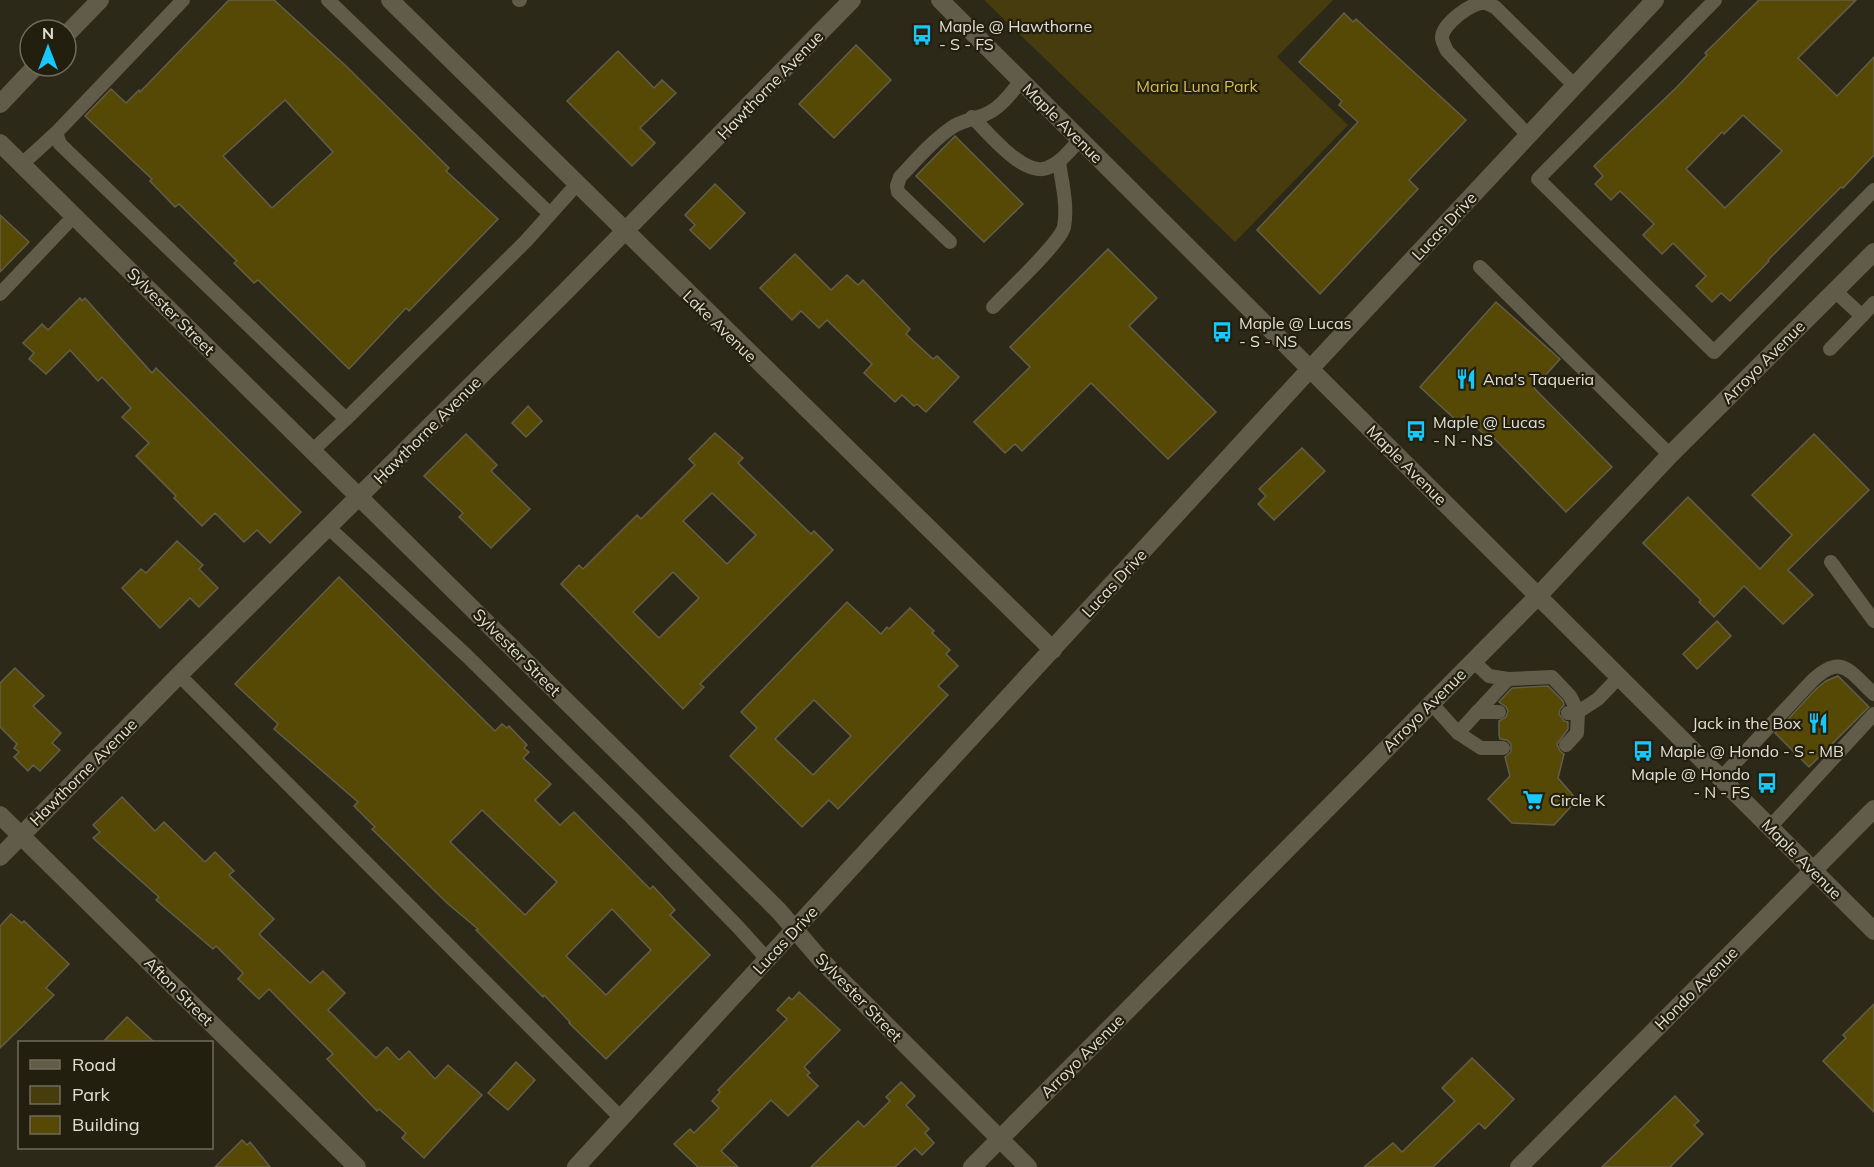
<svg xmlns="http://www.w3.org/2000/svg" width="1874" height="1167" font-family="Mulish,sans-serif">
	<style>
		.green { fill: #473c0e }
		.building { fill: #564805; stroke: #625e4b; stroke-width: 1.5; fill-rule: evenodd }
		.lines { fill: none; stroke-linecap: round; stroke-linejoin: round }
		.lane { stroke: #615c4a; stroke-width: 14 }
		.street { stroke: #615c4a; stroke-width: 18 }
		.secondary { stroke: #615c4a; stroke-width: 18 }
		.labels { text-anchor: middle; stroke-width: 4.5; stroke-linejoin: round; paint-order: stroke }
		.poi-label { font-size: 16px; fill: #e1dfd5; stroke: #231f0f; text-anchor: start }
		.street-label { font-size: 16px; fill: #e1dfd5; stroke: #231f0f }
		.park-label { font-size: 16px; fill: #d7be51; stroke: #231f0f }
	</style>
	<rect width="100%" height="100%" fill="#2d2918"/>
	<polygon class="green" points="984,0 1333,0 1277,57 1348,125 1235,242"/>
	<g class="building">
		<path d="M229,0H274L346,66L449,168L446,171L498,219L409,311L406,308L349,369L258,280L254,283L234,263L237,261L179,204L175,207L150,181L152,179L85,116L111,89L126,103L139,90L140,92ZM285,100L333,152L272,208L223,156Z"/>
		<path d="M1759,0H1856L1798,58L1837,96L1874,57V155L1843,188L1841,187L1768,260L1769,261L1730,301L1721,293L1712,302L1696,286L1706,276L1673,243L1662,254L1643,235L1654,224L1620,191L1611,200L1595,184L1603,176L1594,166L1677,87L1707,55L1705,53ZM1743,115L1782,151L1725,208L1686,169L1722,132L1724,134Z"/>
		<polygon points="1344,13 1353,22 1356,19 1466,120 1409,180 1418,189 1320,294 1257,230 1358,122 1339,105 1342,101 1299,62"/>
		<polygon points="856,45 891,80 834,138 799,104"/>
		<polygon points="618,51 654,88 662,80 676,93 640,128 655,143 632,166 567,101"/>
		<polygon points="955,136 1023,204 984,242 916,176"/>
		<polygon points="715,184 745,213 710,249 690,230 695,225 685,215"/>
		<polygon points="0,215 29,242 0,272"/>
		<polygon points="1108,249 1157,298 1129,326 1216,412 1168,459 1091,383 1022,451 1015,444 1005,453 974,422 1030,367 1010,347"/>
		<polygon points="795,254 831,290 847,275 858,285 863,280 910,329 906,334 933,359 937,356 959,377 926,412 917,404 914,406 902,395 895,402 864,373 872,364 827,320 819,328 801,311 792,320 760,288"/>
		<polygon points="80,298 82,301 85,298 152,373 156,368 301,512 270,543 257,530 244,542 215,513 202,526 174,498 176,496 136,456 149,443 122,417 131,408 102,377 98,381 70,350 46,374 29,359 34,353 23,343 42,324 48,330"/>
		<polygon points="1496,302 1560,359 1534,388 1612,467 1566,512 1491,435 1488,438 1464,416 1458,422 1420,387"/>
		<polygon points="528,406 542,421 526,437 512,423"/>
		<path d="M715,433L743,458L738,463L811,534L814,531L833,550L700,684L704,687L683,709L561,584L579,565L583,569L637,515L641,519L695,465L689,459ZM712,493L756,535L727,564L683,521ZM673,572L699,598L659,638L633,612Z"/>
		<polygon points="466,434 497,465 491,471 530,509 491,548 459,517 463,513 424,476"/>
		<polygon points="1814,434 1869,490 1788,570 1813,595 1783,624 1744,586 1714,617 1699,602 1701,600 1643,543 1688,497 1760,569 1792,535 1752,495"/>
		<polygon points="1302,448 1325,471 1274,520 1258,504 1266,496 1259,489"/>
		<polygon points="177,541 203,565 199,569 218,588 199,607 190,598 160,628 122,588 141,569 146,573"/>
		<path d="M339,577L495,731L502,724L507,728L509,726L527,745L524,748L529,752L523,758L551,784L535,800L560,825L574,812L650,889L653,886L675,910L670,915L710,955L606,1059L569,1023L570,1022L544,995L543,997L476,930L478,929L447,903L372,829L375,827L354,806L358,802L274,729L278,724L235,684ZM482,810L557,882L525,915L450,842ZM612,909L651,950L606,995L566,956Z"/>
		<path d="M847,602L881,634L887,627L889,629L910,608L934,631L932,633L950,650L946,654L958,666L938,686L948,695L838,809L829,800L802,827L730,756L757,728L741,712ZM814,700L851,736L813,775L775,739Z"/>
		<polygon points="1717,621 1731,636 1697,669 1683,654"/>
		<polygon points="15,668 44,696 33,706 61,733 52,743 60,750 40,771 33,765 28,771 14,757 19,752 14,748 17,744 0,727 0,683"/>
		<polygon points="1838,676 1869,707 1809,767 1775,733 1816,689 1826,681"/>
		<polygon points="1548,686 1563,701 1564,705 1560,709 1559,714 1564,721 1568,722 1568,729 1557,744 1560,751 1564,754 1558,778 1577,800 1554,825 1512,823 1488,799 1510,776 1505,757 1511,752 1511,744 1507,740 1500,739 1499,735 1499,721 1506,717 1508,711 1506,707 1499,702 1512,688"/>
		<polygon points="122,797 155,831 164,822 205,862 215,852 234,871 229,875 274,919 259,934 310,983 323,971 345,993 328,1010 376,1058 387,1047 399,1060 409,1051 435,1079 448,1065 482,1095 424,1158 402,1138 406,1133 379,1109 377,1111 327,1059 333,1054 269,989 259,999 238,979 243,973 216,946 213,949 156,900 159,897 93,838 100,832 93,825"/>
		<polygon points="11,914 22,923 24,921 69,964 46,988 54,995 0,1048 0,926"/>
		<polygon points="799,992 840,1030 804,1067 810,1073 807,1075 818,1086 788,1116 771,1100 721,1151 738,1167 698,1167 674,1144 690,1129 694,1133 719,1108 712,1101 720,1092 718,1090 787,1019 777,1010 789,997 792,1000"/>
		<polygon points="1874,1004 1874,1112 1823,1061 1846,1038 1843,1035"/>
		<polygon points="127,1017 154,1042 103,1042"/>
		<polygon points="1472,1058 1514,1099 1485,1129 1479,1123 1433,1167 1364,1167 1393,1143 1402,1152 1455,1101 1442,1088"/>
		<polygon points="516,1062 535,1080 508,1110 488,1093"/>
		<polygon points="901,1082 915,1096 906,1105 929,1129 925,1133 934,1143 922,1155 915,1148 895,1167 811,1167 858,1121 864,1127 890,1101 886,1097"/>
		<polygon points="1675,1096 1699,1121 1694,1125 1703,1134 1670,1167 1602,1167"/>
		<polygon points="242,1140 247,1145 250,1142 270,1167 215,1167"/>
	</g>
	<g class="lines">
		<g class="lane">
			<polyline points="183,0 56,133 60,144 346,419 526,241 577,184"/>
			<polyline points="328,0 550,214"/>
			<polyline points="519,0 520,0"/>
			<polyline points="1715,0 1538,179 1714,352 1874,190"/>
			<path d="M972,117C988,132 1023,177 1047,168C1061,163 1070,150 1080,140"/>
			<path d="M1529,136L1447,51C1445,46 1442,42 1442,37C1443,24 1472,1 1486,3C1489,4 1492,6 1495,7L1575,86"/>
			<polyline points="22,164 56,133"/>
			<path d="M950,242L898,192L897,186L900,177C917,159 933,140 954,126C964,120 974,119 984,115C1001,108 1010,94 1021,81"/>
			<polyline points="1480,267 1670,455"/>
			<polyline points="1835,291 1862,316 1874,303"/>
			<polyline points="0,294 74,216"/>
			<path d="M993,307C1007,292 1060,243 1064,227C1068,206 1062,183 1059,162"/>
			<polyline points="1830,349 1862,316"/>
			<polyline points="312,451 346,419"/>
			<polyline points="329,528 466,655 631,817 739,928 768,960"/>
			<polyline points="1831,562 1874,621"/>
			<polyline points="1473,661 1489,676 1508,679 1552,677 1570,696 1578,712 1568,713"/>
			<polyline points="179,675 621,1118"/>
			<polyline points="1431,703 1458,733 1481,748 1503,748"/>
			<polyline points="1477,712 1499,712"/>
			<polyline points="1458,733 1508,679"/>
			<polyline points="1566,745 1577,733 1578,712 1598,699 1619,677"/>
			<path d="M1721,778L1810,683C1841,652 1848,670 1874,694"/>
			<polyline points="1770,827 1874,714"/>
		</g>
		<g class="street">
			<polyline points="390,0 1053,650"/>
			<polyline points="66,35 100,0"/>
			<polyline points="0,104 36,66"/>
			<polyline points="0,143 779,911 821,960 1028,1167"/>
			<polyline points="0,815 357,1167"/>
			<polyline points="0,857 179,675 565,292 852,0"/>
			<polyline points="576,1167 1310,369 1655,0"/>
			<polyline points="972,1167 1538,596 1670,455 1874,252"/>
			<polyline points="1519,1167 1874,809"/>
		</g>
		<polyline class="secondary" points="940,0 1874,931"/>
	</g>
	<defs>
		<g id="bus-bare" transform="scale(1.62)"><path d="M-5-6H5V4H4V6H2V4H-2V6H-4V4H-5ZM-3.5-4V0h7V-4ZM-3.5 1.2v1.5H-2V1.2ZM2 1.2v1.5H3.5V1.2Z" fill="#15cafb" stroke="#231f0f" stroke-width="2.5" paint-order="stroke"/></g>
		<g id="restaurant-bare" transform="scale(1.62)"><path d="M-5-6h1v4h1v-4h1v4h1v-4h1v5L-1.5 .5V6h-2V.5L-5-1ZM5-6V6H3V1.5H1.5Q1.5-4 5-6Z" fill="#15cafb" stroke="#231f0f" stroke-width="2.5" paint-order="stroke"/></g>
		<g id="supermarket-bare" transform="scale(1.62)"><path d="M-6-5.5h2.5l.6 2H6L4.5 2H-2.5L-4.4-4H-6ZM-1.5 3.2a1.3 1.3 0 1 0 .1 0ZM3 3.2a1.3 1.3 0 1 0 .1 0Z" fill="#15cafb" stroke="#231f0f" stroke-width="2.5" paint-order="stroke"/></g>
	</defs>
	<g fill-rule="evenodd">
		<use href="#bus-bare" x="922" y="35"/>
		<use href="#bus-bare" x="1222" y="332"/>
		<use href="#restaurant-bare" x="1466" y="379"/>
		<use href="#bus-bare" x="1416" y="431"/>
		<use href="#restaurant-bare" x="1818" y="723"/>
		<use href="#bus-bare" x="1643" y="751"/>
		<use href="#bus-bare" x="1767" y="783"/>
		<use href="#supermarket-bare" x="1533" y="800"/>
	</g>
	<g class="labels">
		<g class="poi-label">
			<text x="939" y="32">Maple @ Hawthorne<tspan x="939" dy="18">- S - FS</tspan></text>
			<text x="1239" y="329">Maple @ Lucas<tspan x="1239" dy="18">- S - NS</tspan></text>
			<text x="1483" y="385">Ana's Taqueria</text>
			<text x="1433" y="428">Maple @ Lucas<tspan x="1433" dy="18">- N - NS</tspan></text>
			<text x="1801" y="729" text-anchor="end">Jack in the Box</text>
			<text x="1660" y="757">Maple @ Hondo - S - MB</text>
			<text x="1750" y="780" text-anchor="end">Maple @ Hondo<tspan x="1750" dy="18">- N - FS</tspan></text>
			<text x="1550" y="806">Circle K</text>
		</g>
		<g class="street-label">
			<text transform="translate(770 85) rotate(-46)" y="6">Hawthorne Avenue</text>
			<text transform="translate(1063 123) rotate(45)" y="6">Maple Avenue</text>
			<text transform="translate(1444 226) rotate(-47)" y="6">Lucas Drive</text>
			<text transform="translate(171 311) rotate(45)" y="6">Sylvester Street</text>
			<text transform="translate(720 326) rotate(44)" y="6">Lake Avenue</text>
			<text transform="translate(1763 362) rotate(-45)" y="6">Arroyo Avenue</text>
			<text transform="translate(427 430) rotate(-45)" y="6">Hawthorne Avenue</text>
			<text transform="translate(1407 465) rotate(45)" y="6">Maple Avenue</text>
			<text transform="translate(1114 583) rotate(-47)" y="6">Lucas Drive</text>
			<text transform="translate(517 652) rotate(45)" y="6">Sylvester Street</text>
			<text transform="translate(1424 710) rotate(-45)" y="6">Arroyo Avenue</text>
			<text transform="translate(83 772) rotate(-45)" y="6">Hawthorne Avenue</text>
			<text transform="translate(1802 859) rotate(45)" y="6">Maple Avenue</text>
			<text transform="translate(785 940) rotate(-47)" y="6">Lucas Drive</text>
			<text transform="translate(1696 988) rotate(-45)" y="6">Hondo Avenue</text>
			<text transform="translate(179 991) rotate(45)" y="6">Afton Street</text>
			<text transform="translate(859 997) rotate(46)" y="6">Sylvester Street</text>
			<text transform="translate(1082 1056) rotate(-45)" y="6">Arroyo Avenue</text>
		</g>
		<g class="park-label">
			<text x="1197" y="92">Maria Luna Park</text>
		</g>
	</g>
	<rect x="18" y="1041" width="195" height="108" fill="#231f0f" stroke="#6f6c5e" stroke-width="1.5"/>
	<rect x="30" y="1060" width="30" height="9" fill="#615c4a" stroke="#6f6c5e" stroke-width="1.5"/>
	<text x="72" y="1071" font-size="18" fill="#e1dfd5">Road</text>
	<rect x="30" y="1086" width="30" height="18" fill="#473c0e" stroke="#6f6c5e" stroke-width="1.5"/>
	<text x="72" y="1101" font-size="18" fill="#e1dfd5">Park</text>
	<rect x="30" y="1116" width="30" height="18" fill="#564805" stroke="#6f6c5e" stroke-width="1.5"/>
	<text x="72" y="1131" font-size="18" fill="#e1dfd5">Building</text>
	<g transform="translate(48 48)"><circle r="28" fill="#231f0f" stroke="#6f6c5e" stroke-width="1.5"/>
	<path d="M0-4.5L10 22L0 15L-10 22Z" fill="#15cafb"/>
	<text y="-9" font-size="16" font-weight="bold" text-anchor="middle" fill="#e1dfd5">N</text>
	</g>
</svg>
